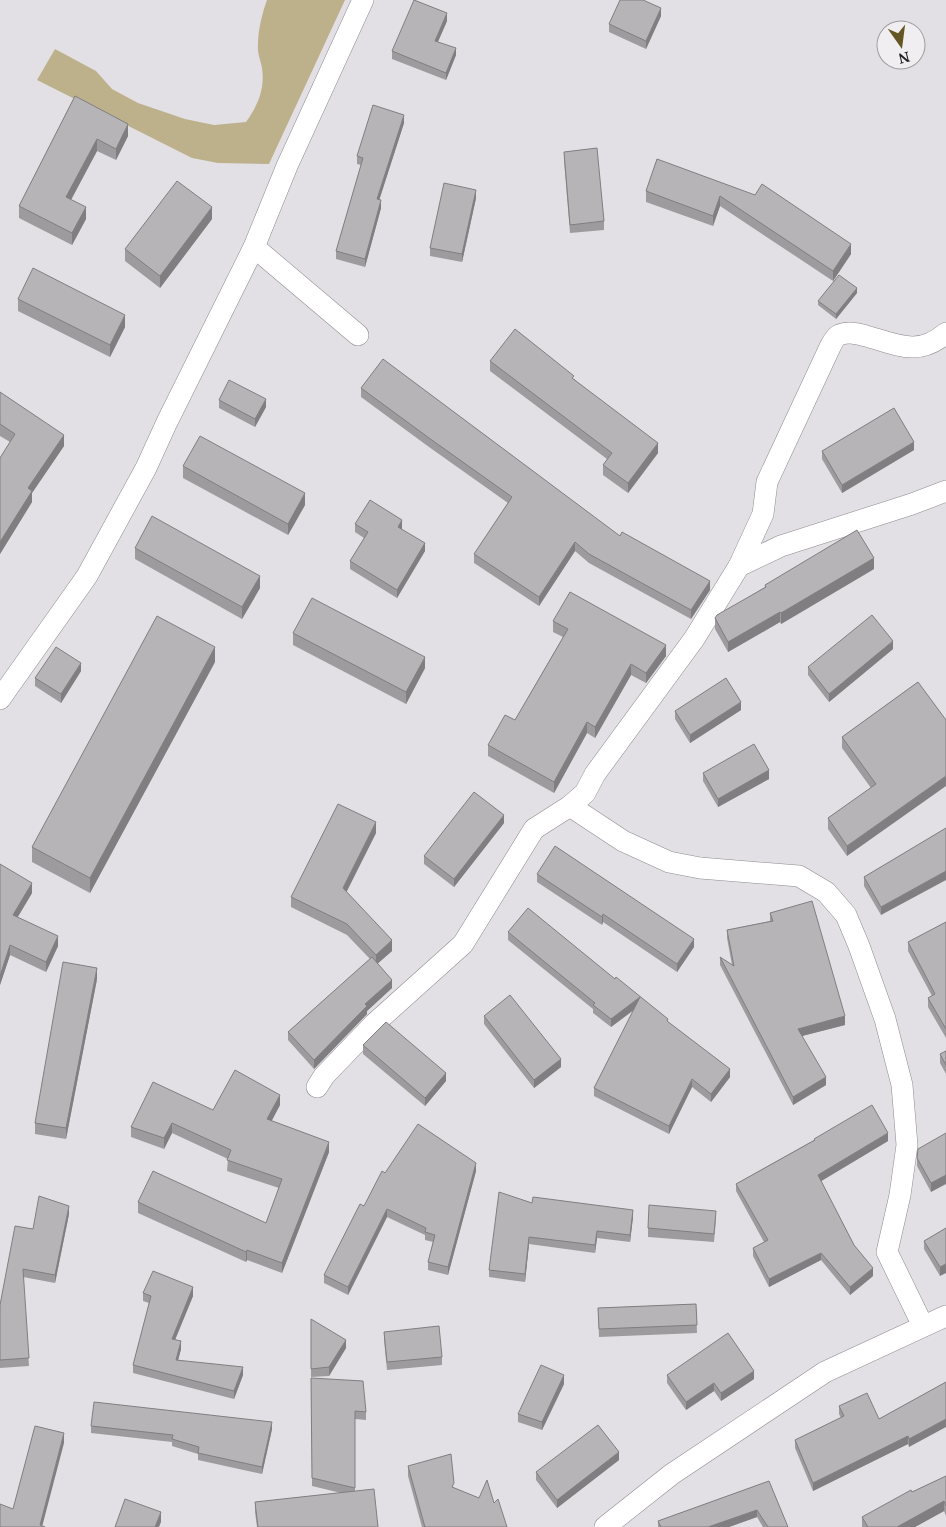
<svg xmlns="http://www.w3.org/2000/svg" width="946" height="1527" font-family="'Noto Serif',serif">
	<style>
		.grass { fill: #bdb18c }
		.lines { fill: none; stroke-linecap: round; stroke-linejoin: round }
		.street-casing { stroke: #8d8b8f; stroke-width: 22 }
		.street { stroke: #fff; stroke-width: 21 }
		.wall { fill: #9d9b9e }
		.shaded-wall { fill: #807e81 }
		.building { fill: #b7b4b8; stroke: #807e81 }
	</style>
	<rect width="100%" height="100%" fill="#e3e0e5"/>
	<path class="grass" d="M267,0H345L269,164L218,163L192,158L37,80L55,49L96,71L112,89L138,103L185,119L214,125L246,122C258,105 265,89 262,68C261,61 257,53 258,45C258,30 262,14 267,0Z"/>
	<g class="lines">
		<g class="street-casing">
			<g id="street">
				<polyline points="254,247 358,335"/>
				<path d="M739,566L763,514L767,482L830,347C832,343 835,337 839,335C848,331 857,333 866,336C898,345 918,357 946,333"/>
				<polyline points="0,699 87,576 146,468 167,422 254,247 287,166 363,0"/>
				<polyline points="570,806 623,841 669,862 700,868 799,876 826,892 846,915 859,946 885,1019 902,1085 907,1145 900,1195 887,1252 923,1326"/>
				<polyline points="317,1087 324,1076 374,1024 463,944 534,829 570,806 585,793 595,774 694,639 739,566 781,546 912,504 946,491"/>
				<polyline points="605,1527 672,1474 825,1372 946,1316"/>
			</g>
		</g>
		<use href="#street" class="street"/>
	</g>
	<g class="wall">
		<polygon points="661,16 646,49 609,32 609,24"/>
		<polygon points="447,21 438,42 456,55 446,80 392,59 392,51"/>
		<polygon points="75,96 128,136 116,160 97,151 71,200 86,219 72,245 19,218 19,206"/>
		<polygon points="404,123 379,200 381,208 365,267 336,259 336,251 361,165 357,164 357,156"/>
		<polygon points="564,152 604,221 604,230 570,233 564,160"/>
		<polygon points="657,159 851,254 833,281 720,206 713,226 646,202 646,191"/>
		<polygon points="476,198 462,262 430,256 430,248"/>
		<polygon points="212,219 160,288 125,261 125,249"/>
		<polygon points="857,293 836,319 818,305 818,301"/>
		<polygon points="18,299 125,327 110,357 18,311"/>
		<polygon points="490,361 574,379 658,453 628,493 603,475 603,465 607,459 490,371"/>
		<polygon points="361,388 620,536 710,590 691,619 589,563 575,551 539,606 474,563 474,554 508,503 429,447 361,397"/>
		<polygon points="0,392 64,446 32,493 32,502 0,554 0,458 10,442 0,436"/>
		<polygon points="219,400 266,407 255,427 219,408"/>
		<polygon points="914,450 842,493 822,459 822,451"/>
		<polygon points="183,466 305,505 288,535 183,478"/>
		<polygon points="355,524 402,528 402,529 425,551 397,598 350,569 350,561 364,538 355,532"/>
		<polygon points="135,548 260,588 242,619 135,559"/>
		<polygon points="874,569 781,624 780,622 728,652 715,629 715,618 765,587 765,585"/>
		<polygon points="553,621 666,656 646,683 631,675 595,738 587,733 554,793 488,756 488,745 515,720 563,637 553,632"/>
		<polygon points="293,633 425,668 406,704 293,645"/>
		<polygon points="893,649 829,702 808,675 808,667"/>
		<polygon points="215,662 90,893 32,862 32,847"/>
		<polygon points="81,671 61,703 35,686 35,678"/>
		<polygon points="918,682 847,856 828,829 828,818 871,788 842,748 842,737"/>
		<polygon points="741,710 690,743 675,719 675,711"/>
		<polygon points="703,773 769,779 718,807 703,781"/>
		<polygon points="504,823 454,887 424,864 424,856"/>
		<polygon points="946,828 881,915 864,886 864,877"/>
		<polygon points="376,833 346,892 392,951 377,964 392,988 367,1011 367,1014 314,1069 288,1040 288,1032 370,959 347,935 291,907 291,897"/>
		<polygon points="0,864 32,893 17,918 58,946 46,972 10,955 0,985"/>
		<polygon points="537,874 694,947 677,972 603,922 602,925 537,882"/>
		<polygon points="770,913 845,1025 802,1036 826,1085 793,1105 720,965 720,957 732,965 727,938 727,930 770,921"/>
		<polygon points="946,922 946,1038 928,1007 928,998 932,996 908,951 908,942"/>
		<polygon points="508,932 668,1022 730,1077 711,1102 692,1087 669,1134 594,1096 594,1088 634,1010 611,1027 593,1013 593,1009 508,940"/>
		<polygon points="97,979 66,1139 35,1134 35,1123"/>
		<polygon points="484,1016 561,1067 534,1088 484,1024"/>
		<polygon points="363,1045 446,1081 425,1106 363,1054"/>
		<polygon points="946,1051 946,1074 940,1063 940,1054"/>
		<polygon points="280,1105 271,1121 329,1152 282,1273 247,1260 246,1262 138,1213 138,1202 266,1223 279,1188 227,1171 228,1159 172,1133 164,1149 131,1137 131,1127 213,1110"/>
		<polygon points="946,1133 931,1192 917,1166 917,1158"/>
		<polygon points="814,1139 888,1141 821,1181 854,1245 873,1276 850,1295 821,1260 769,1287 753,1256 753,1248 764,1242 736,1191 736,1184 814,1140"/>
		<polygon points="476,1171 448,1275 428,1270 428,1262 433,1242 425,1240 425,1235 387,1217 348,1295 324,1283 324,1275 385,1173"/>
		<polygon points="532,1203 633,1217 630,1242 597,1238 595,1253 529,1244 525,1282 489,1277 489,1270"/>
		<polygon points="69,1214 55,1283 23,1277 29,1366 0,1368 0,1305 33,1229"/>
		<polygon points="716,1219 714,1242 648,1237 648,1228"/>
		<polygon points="946,1228 940,1276 924,1249 924,1241"/>
		<polygon points="143,1293 193,1296 175,1340 181,1349 178,1360 243,1375 234,1399 133,1373 133,1365 149,1303 143,1301"/>
		<polygon points="696,1304 697,1333 599,1337 598,1308"/>
		<polygon points="311,1319 346,1348 329,1376 311,1377"/>
		<polygon points="384,1332 442,1357 442,1365 387,1370 384,1340"/>
		<polygon points="667,1375 754,1379 721,1401 714,1391 686,1410 667,1383"/>
		<polygon points="311,1378 366,1412 366,1420 355,1419 355,1491 378,1527 257,1527 255,1512 255,1502 341,1493 312,1486"/>
		<polygon points="946,1382 909,1447 908,1444 813,1491 795,1448 795,1440 841,1418 839,1414 839,1406 879,1419"/>
		<polygon points="564,1384 542,1430 518,1422 518,1414"/>
		<polygon points="91,1426 272,1429 262,1474 198,1460 198,1454 172,1446 172,1442 91,1433"/>
		<polygon points="619,1460 557,1508 536,1480 536,1472"/>
		<polygon points="408,1466 454,1488 479,1498 494,1503 507,1527 422,1527 408,1476"/>
		<polygon points="946,1476 946,1516 944,1511 915,1527 862,1527 862,1517 912,1492"/>
		<polygon points="769,1481 788,1527 763,1527 757,1517 729,1527 658,1527 658,1521"/>
	</g>
	<g class="shaded-wall">
		<polygon points="661,8 661,16 646,49 646,41"/>
		<polygon points="447,13 447,21 435,48 435,41"/>
		<polygon points="456,48 456,55 446,80 446,73"/>
		<polygon points="404,115 404,123 377,207 377,199"/>
		<polygon points="128,124 128,136 116,160 116,149"/>
		<polygon points="97,139 97,151 66,209 66,197"/>
		<polygon points="476,190 476,198 462,262 462,254"/>
		<polygon points="720,196 720,206 713,226 713,216"/>
		<polygon points="381,200 381,208 365,267 365,259"/>
		<polygon points="86,207 86,219 72,245 72,233"/>
		<polygon points="212,207 212,219 160,288 160,276"/>
		<polygon points="851,244 851,254 833,281 833,271"/>
		<polygon points="857,288 857,293 836,319 836,314"/>
		<polygon points="125,315 125,327 110,357 110,345"/>
		<polygon points="266,399 266,407 255,427 255,419"/>
		<polygon points="64,435 64,446 32,493 32,502 0,554 0,542 28,488"/>
		<polygon points="914,442 914,450 842,493 842,485"/>
		<polygon points="658,443 658,453 628,493 628,483"/>
		<polygon points="305,493 305,505 288,535 288,524"/>
		<polygon points="402,520 402,528 398,535 398,527"/>
		<polygon points="575,542 575,551 539,606 539,597"/>
		<polygon points="425,543 425,551 397,598 397,590"/>
		<polygon points="874,558 874,569 781,624 781,613"/>
		<polygon points="260,576 260,588 242,619 242,607"/>
		<polygon points="710,581 710,590 691,619 691,610"/>
		<polygon points="780,612 780,622 728,652 728,642"/>
		<polygon points="893,641 893,649 829,702 829,694"/>
		<polygon points="666,645 666,656 646,683 646,673"/>
		<polygon points="215,647 215,662 90,893 90,878"/>
		<polygon points="425,657 425,668 406,704 406,692"/>
		<polygon points="81,663 81,671 61,703 61,694"/>
		<polygon points="631,664 631,675 595,738 595,727"/>
		<polygon points="741,702 741,710 690,743 690,735"/>
		<polygon points="587,722 587,733 554,793 554,782"/>
		<polygon points="769,770 769,779 718,807 718,799"/>
		<polygon points="946,776 946,786 847,856 847,846"/>
		<polygon points="504,815 504,823 454,887 454,879"/>
		<polygon points="376,822 376,833 343,899 343,888"/>
		<polygon points="946,871 946,880 881,915 881,907"/>
		<polygon points="32,883 32,893 13,925 13,915"/>
		<polygon points="603,914 603,922 602,925 602,917"/>
		<polygon points="58,936 58,946 46,972 46,962"/>
		<polygon points="694,939 694,947 677,972 677,964"/>
		<polygon points="392,940 392,951 376,965 376,955"/>
		<polygon points="10,945 10,955 0,985 0,976"/>
		<polygon points="97,968 97,979 66,1139 66,1128"/>
		<polygon points="392,980 392,988 367,1011 367,1014 314,1069 314,1060 365,1004"/>
		<polygon points="640,997 640,1005 611,1027 611,1019"/>
		<polygon points="845,1016 845,1025 798,1037 798,1029"/>
		<polygon points="561,1059 561,1067 534,1088 534,1080"/>
		<polygon points="730,1069 730,1077 711,1102 711,1094"/>
		<polygon points="446,1073 446,1081 425,1106 425,1098"/>
		<polygon points="826,1077 826,1085 793,1105 793,1097"/>
		<polygon points="692,1079 692,1087 669,1134 669,1126"/>
		<polygon points="280,1095 280,1105 267,1130 267,1119"/>
		<polygon points="172,1123 172,1133 164,1149 164,1138"/>
		<polygon points="888,1133 888,1141 818,1183 818,1175"/>
		<polygon points="329,1142 329,1152 282,1273 282,1263"/>
		<polygon points="476,1163 476,1171 448,1275 448,1267"/>
		<polygon points="946,1175 946,1184 931,1192 931,1183"/>
		<polygon points="69,1206 69,1214 55,1283 55,1275"/>
		<polygon points="387,1209 387,1217 348,1295 348,1287"/>
		<polygon points="633,1210 633,1217 630,1242 630,1235"/>
		<polygon points="597,1231 597,1238 595,1253 595,1245"/>
		<polygon points="529,1237 529,1244 525,1282 525,1274"/>
		<polygon points="247,1250 247,1260 246,1262 246,1252"/>
		<polygon points="821,1253 821,1260 769,1287 769,1279"/>
		<polygon points="946,1264 946,1273 940,1276 940,1267"/>
		<polygon points="873,1268 873,1276 850,1295 850,1287"/>
		<polygon points="193,1287 193,1296 172,1347 172,1339"/>
		<polygon points="346,1340 346,1348 329,1376 329,1367"/>
		<polygon points="181,1341 181,1349 176,1368 176,1360"/>
		<polygon points="243,1367 243,1375 234,1399 234,1391"/>
		<polygon points="754,1371 754,1379 721,1401 721,1393"/>
		<polygon points="564,1375 564,1384 542,1430 542,1422"/>
		<polygon points="714,1383 714,1391 686,1410 686,1402"/>
		<polygon points="946,1419 946,1427 909,1447 909,1439"/>
		<polygon points="272,1422 272,1429 262,1474 262,1467"/>
		<polygon points="64,1433 64,1443 42,1527 40,1525"/>
		<polygon points="908,1436 908,1444 813,1491 813,1483"/>
		<polygon points="619,1452 619,1460 557,1508 557,1500"/>
		<polygon points="944,1501 944,1511 915,1527 897,1527"/>
		<polygon points="757,1510 757,1517 729,1527 708,1527"/>
		<polygon points="161,1512 161,1522 159,1527 155,1527"/>
	</g>
	<g class="building">
		<polygon points="414,0 447,13 435,41 456,48 446,73 392,51"/>
		<polygon points="620,0 643,0 661,8 646,41 609,24"/>
		<polygon points="75,96 128,124 116,149 97,139 66,197 86,207 72,233 19,206"/>
		<polygon points="373,105 404,115 377,199 381,200 365,259 336,251 363,158 357,156"/>
		<polygon points="597,148 604,221 570,225 564,152"/>
		<polygon points="657,159 755,195 762,184 851,244 833,271 720,196 713,216 646,191"/>
		<polygon points="177,181 212,207 160,276 125,249"/>
		<polygon points="444,183 476,190 462,254 430,248"/>
		<polygon points="33,268 125,315 110,345 18,299"/>
		<polygon points="839,275 857,288 836,314 818,301"/>
		<polygon points="515,329 574,376 572,378 658,443 628,483 603,465 612,453 490,361"/>
		<polygon points="383,359 620,536 622,532 710,581 691,610 589,554 575,542 539,597 474,554 512,497 429,438 361,388"/>
		<polygon points="229,380 266,399 255,419 219,400"/>
		<polygon points="0,392 64,435 28,488 32,491 0,542 0,458 15,434 0,424"/>
		<polygon points="894,408 914,442 842,485 822,451"/>
		<polygon points="200,436 305,493 288,524 183,466"/>
		<polygon points="370,500 402,520 398,527 425,543 397,590 350,561 368,532 355,524"/>
		<polygon points="152,516 260,576 242,607 135,548"/>
		<polygon points="857,530 874,558 781,613 780,612 728,642 715,618 717,615 766,587 765,585"/>
		<polygon points="570,592 666,645 646,673 631,664 595,727 587,722 554,782 488,745 505,715 515,720 568,629 553,621"/>
		<polygon points="312,598 425,657 406,692 293,633"/>
		<polygon points="872,615 893,641 829,694 808,667"/>
		<polygon points="157,616 215,647 90,878 32,847"/>
		<polygon points="56,647 81,663 61,694 35,678"/>
		<polygon points="726,678 741,702 690,735 675,711"/>
		<polygon points="918,682 946,720 946,776 847,846 828,818 876,784 842,737"/>
		<polygon points="754,744 769,770 718,799 703,773"/>
		<polygon points="474,792 504,815 454,879 424,856"/>
		<polygon points="338,804 376,822 343,888 392,940 376,955 347,924 291,897"/>
		<polygon points="946,828 946,871 881,907 864,877"/>
		<polygon points="555,846 694,939 677,964 603,914 602,917 537,874"/>
		<polygon points="0,864 32,883 13,915 58,936 46,962 10,945 0,976"/>
		<polygon points="812,901 845,1016 798,1029 826,1077 793,1097 720,957 734,966 727,930 773,921 770,913"/>
		<polygon points="528,908 615,979 616,977 668,1019 667,1021 730,1069 711,1094 692,1079 669,1126 594,1088 640,997 611,1019 593,1005 595,1003 508,932"/>
		<polygon points="946,922 946,1029 928,998 935,994 908,942"/>
		<polygon points="372,957 392,980 365,1004 367,1006 314,1060 288,1032"/>
		<polygon points="63,962 97,968 66,1128 35,1123"/>
		<polygon points="510,995 561,1059 534,1080 484,1016"/>
		<polygon points="386,1022 446,1073 425,1098 363,1045"/>
		<polygon points="946,1051 946,1065 940,1054"/>
		<polygon points="235,1070 280,1095 267,1119 329,1142 282,1263 247,1250 246,1252 138,1202 153,1171 266,1223 282,1179 227,1160 231,1150 172,1123 164,1138 131,1127 153,1082 213,1110"/>
		<polygon points="872,1105 888,1133 818,1175 854,1245 873,1268 850,1287 821,1253 769,1279 753,1248 768,1240 736,1184 815,1140 814,1139"/>
		<polygon points="418,1124 476,1163 448,1267 428,1262 435,1235 425,1232 426,1228 387,1209 348,1287 324,1275 360,1204 364,1206 382,1171 385,1173"/>
		<polygon points="946,1133 946,1175 931,1183 917,1158 918,1149"/>
		<polygon points="499,1192 532,1203 533,1197 633,1210 630,1235 597,1231 595,1245 529,1237 525,1274 489,1270"/>
		<polygon points="39,1196 69,1206 55,1275 23,1269 29,1358 0,1360 0,1305 15,1226 33,1229"/>
		<polygon points="649,1205 716,1211 714,1234 648,1228"/>
		<polygon points="946,1228 946,1264 940,1267 924,1241"/>
		<polygon points="153,1271 193,1287 172,1339 181,1341 176,1360 243,1367 234,1391 133,1365 151,1296 143,1293"/>
		<polygon points="696,1304 697,1325 599,1329 598,1308"/>
		<polygon points="311,1319 346,1340 329,1367 311,1369"/>
		<polygon points="439,1326 442,1357 387,1362 384,1332"/>
		<polygon points="728,1333 754,1371 721,1393 714,1383 686,1402 667,1375"/>
		<polygon points="541,1365 564,1375 542,1422 518,1414"/>
		<polygon points="311,1378 363,1381 366,1412 355,1411 355,1488 312,1478"/>
		<polygon points="946,1382 946,1419 909,1439 908,1436 813,1483 795,1440 844,1416 839,1406 867,1393 879,1419"/>
		<polygon points="94,1402 272,1422 262,1467 198,1453 199,1447 172,1439 173,1435 91,1426"/>
		<polygon points="598,1425 619,1452 557,1500 536,1472"/>
		<polygon points="35,1426 64,1433 40,1525 45,1527 0,1527 0,1504 13,1509"/>
		<polygon points="451,1454 454,1483 452,1487 479,1498 487,1480 494,1503 498,1499 507,1527 425,1527 408,1466"/>
		<polygon points="946,1476 946,1506 944,1501 897,1527 868,1527 862,1517 911,1490 912,1492"/>
		<polygon points="769,1481 788,1527 768,1527 757,1510 708,1527 661,1527 658,1521"/>
		<polygon points="374,1489 378,1527 258,1527 255,1502"/>
		<polygon points="125,1499 161,1512 155,1527 115,1527"/>
	</g>
	<g transform="translate(901 45) rotate(166)"><circle r="24" fill="#f1eef2" stroke="#9e9c9e"/>
	<path d="M0-4L9 19L0 12L-9 19Z" fill="#655523"/>
	<text y="-8" font-size="14" font-weight="bold" text-anchor="middle" fill="#212021">N</text>
	</g>
</svg>
